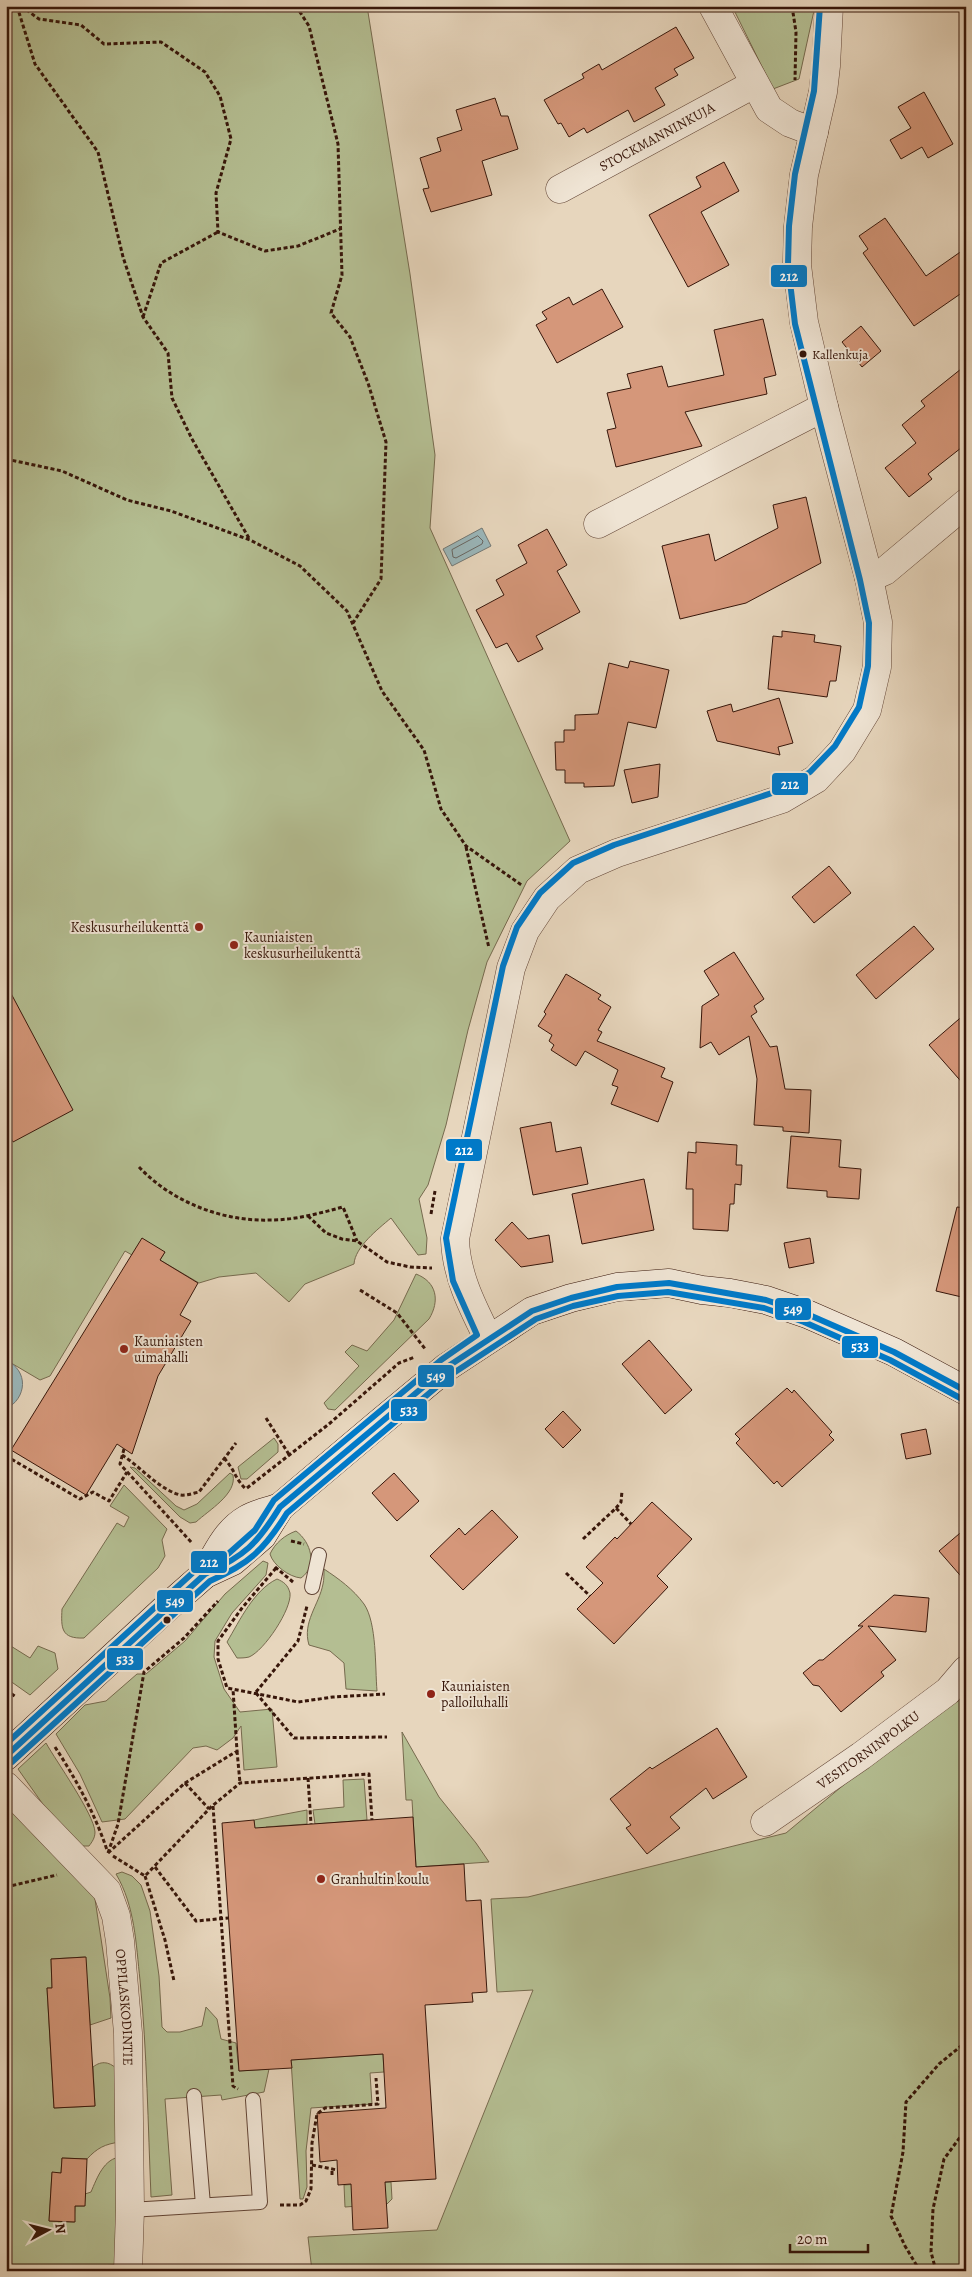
<svg xmlns="http://www.w3.org/2000/svg" width="972" height="2277" font-family="Alegreya,serif">
	<style>
		.green { fill: #b4be92; stroke: #766a4e }
		.water { fill: #9ab7bb; stroke: #727774 }
		.lines { fill: none; stroke-linecap: round; stroke-linejoin: round }
		.shore { stroke: #686662; stroke-width: 1 }
		.building { fill: #d5977a; stroke: #37160a }
		.lane-casing { stroke: #634637; stroke-width: 16 }
		.street-casing { stroke: #634637; stroke-width: 29 }
		.secondary-casing { stroke: #37160a; stroke-width: 29 }
		.path { stroke: #37160a; stroke-width: 3; stroke-dasharray: 4 2.5; stroke-linecap: butt }
		.lane { stroke: #efe4d4; stroke-width: 14 }
		.street { stroke: #efe4d4; stroke-width: 28 }
		.secondary { stroke: #efe4d4; stroke-width: 28 }
		.bus-1-casing { stroke: #efe4d4; stroke-width: 10 }
		.bus-2-casing { stroke: #efe4d4; stroke-width: 10 }
		.bus-3-casing { stroke: #efe4d4; stroke-width: 10 }
		.bus-1 { stroke: #007ac9; stroke-width: 6 }
		.bus-2 { stroke: #007ac9; stroke-width: 6 }
		.bus-3 { stroke: #007ac9; stroke-width: 6 }
		.bus-dot { fill: #37160a; stroke: #efe4d4; stroke-width: 2 }
		.poi-dot { fill: #8f2418; stroke: #efe4d4; stroke-width: 2 }
		.labels { text-anchor: middle; stroke-width: 4; stroke-linejoin: round; paint-order: stroke }
		.bus-label { font-size: 13px; fill: #37160a; stroke: #efe4d4; text-anchor: start }
		.street-label { font-size: 14px; fill: #37160a; stroke: #efe4d4 }
		.poi-label { font-size: 14px; fill: #37160a; stroke: #efe4d4; text-anchor: start }
		.line-badge { stroke: #efe4d4; stroke-width: 2 }
		.badge-label { font-size: 14px; text-anchor: middle; font-weight: bold; fill: #fff }
	</style>
	<rect width="100%" height="100%" fill="#e7d6bd"/>
	<filter id="stains"><feTurbulence type="fractalNoise" baseFrequency=".004" numOctaves="4"/><feColorMatrix values="0 0 0 0 .2 0 0 0 0 .09 0 0 0 0 .02 0 0 0 .5 -.17"/></filter>
	<radialGradient id="worn" r=".72"><stop offset=".6" stop-color="#630" stop-opacity="0"/><stop offset="1" stop-color="#630" stop-opacity=".3"/></radialGradient>
	<g class="green">
		<path d="M6,6H367L410,274L435,455L430,528L570,841L527,881L487,962L468,1030L446,1125L428,1185L419,1199L427,1238L426,1254L418,1255L391,1218C378,1229 355,1247 354,1264L305,1284L289,1302L256,1273L219,1277L199,1283L160,1260L165,1252L132,1255L125,1251L50,1376L40,1380L6,1360Z"/>
		<polygon points="732,6 815,6 799,79 773,89"/>
		<path d="M416,1274C437,1282 440,1301 429,1319L335,1410L328,1409L324,1403L359,1366L345,1352L352,1345L367,1351L394,1320Z"/>
		<polygon points="274,1438 278,1444 278,1452 247,1479 241,1479 238,1467"/>
		<path d="M130,1467L135,1468L176,1506L184,1510L197,1504L230,1473L233,1475C237,1494 209,1510 196,1522L190,1523L180,1517Z"/>
		<path d="M124,1485L167,1529L162,1540L165,1556L158,1568L84,1638C61,1639 61,1628 62,1609L117,1523L124,1527L129,1517L110,1506Z"/>
		<path d="M296,1531C311,1542 318,1566 301,1578C289,1577 273,1565 270,1554C275,1543 285,1535 296,1531Z"/>
		<polygon points="263,1561 268,1563 266,1575 232,1613 215,1641 214,1657 224,1689 240,1712 272,1709 277,1767 244,1770 241,1726 233,1738 217,1750 206,1746 193,1748 125,1819 102,1822 80,1774 56,1734 85,1705 106,1701 137,1674 146,1674 185,1641 225,1594"/>
		<path d="M324,1569C339,1579 353,1589 364,1604C377,1623 375,1667 377,1691L346,1689L344,1663L330,1651L309,1645C302,1622 319,1605 323,1584C324,1580 324,1574 324,1569Z"/>
		<path d="M277,1579C284,1582 288,1585 290,1593C292,1609 264,1651 249,1657C245,1658 241,1658 237,1658L227,1642C240,1620 254,1590 277,1579Z"/>
		<polygon points="6,1643 30,1658 38,1646 55,1653 58,1669 30,1695 6,1678"/>
		<polygon points="966,1679 966,2271 312,2271 308,2237 437,2230 533,1990 497,1992 491,1899 528,1897 786,1833 954,1693"/>
		<polygon points="402,1732 439,1797 476,1843 489,1862 416,1867 412,1800 406,1800"/>
		<path d="M46,1743C56,1761 94,1814 95,1832C95,1838 92,1842 89,1846H81L47,1810L18,1769Z"/>
		<polygon points="364,1779 367,1820 315,1824 313,1810 344,1807 343,1780"/>
		<path d="M6,1809L22,1817L93,1886L110,1998L111,2018L90,2025L85,1957L51,1959L52,1988H47L54,2108L95,2106L93,2067C102,2060 110,2062 118,2070L120,2142C105,2144 97,2148 87,2159L62,2158L61,2173H52L49,2221L74,2222L75,2206H84L85,2194L91,2192C97,2178 104,2158 121,2157L122,2264L102,2266L93,2271H6Z"/>
		<polygon points="307,1810 307,1824 266,1827 265,1832 255,1832 254,1820"/>
		<path d="M122,1872L132,1876L141,1885L150,1911L159,1976L162,2027L167,2032H180L202,2026L206,2007L217,2019L221,2039L236,2043L239,2071L269,2069L264,2092L222,2100L221,2095L165,2099L172,2195L151,2197C148,2125 147,2052 140,1980C136,1944 135,1906 116,1874Z"/>
		<polygon points="383,2054 384,2072 370,2073 372,2104 311,2108 306,2151 307,2187 303,2199 300,2199 291,2060"/>
		<polygon points="391,2182 392,2199 387,2204 345,2207 344,2185"/>
	</g>
	<g class="water">
		<polygon points="482,528 491,546 452,566 443,549"/>
		<path d="M6,1360C29,1371 27,1398 6,1409Z"/>
	</g>
	<g class="lines">
		<polygon class="shore" points="478,536 483,541 482,544 456,558 453,557 452,550"/>
	</g>
	<g class="building">
		<polygon points="676,27 694,58 674,69 678,75 655,88 665,105 634,122 628,110 587,133 584,128 569,137 561,123 558,124 544,100 584,78 582,74 599,64 602,70"/>
		<polygon points="924,92 953,144 928,158 922,147 901,159 890,140 911,128 898,107"/>
		<polygon points="495,98 501,116 508,116 518,149 482,161 492,195 431,212 423,189 429,188 420,158 441,151 437,138 462,130 456,110"/>
		<polygon points="724,162 739,191 701,212 729,265 688,287 649,215 701,187 696,177"/>
		<polygon points="885,218 926,276 966,248 966,290 914,326 863,253 868,249 859,236"/>
		<polygon points="602,289 623,327 557,363 536,325 547,319 542,312 569,297 573,305"/>
		<polygon points="763,319 776,375 764,378 767,394 685,412 702,446 616,467 607,430 616,428 607,393 631,388 627,374 662,366 668,387 724,375 714,330"/>
		<polygon points="861,326 881,351 862,367 842,342"/>
		<polygon points="966,365 966,444 928,474 932,479 909,497 885,468 916,443 902,425 925,406 921,401"/>
		<polygon points="806,497 821,563 746,603 680,619 662,546 709,534 715,561 778,528 773,505"/>
		<polygon points="547,529 567,565 557,571 580,612 536,636 543,649 518,662 507,643 496,648 476,610 504,595 496,580 527,563 518,545"/>
		<polygon points="782,631 815,635 814,642 841,646 836,681 830,681 827,697 768,689 773,636 782,637"/>
		<polygon points="630,661 669,670 656,728 628,722 614,786 584,787 584,783 565,783 565,770 556,770 555,742 564,742 564,730 575,730 575,715 598,714 609,663 628,668"/>
		<polygon points="779,698 793,743 778,747 780,755 717,741 707,711 731,704 733,712"/>
		<polygon points="660,764 658,797 632,803 624,770"/>
		<polygon points="829,866 851,893 814,923 792,897"/>
		<polygon points="914,926 934,949 876,999 856,975"/>
		<polygon points="734,952 764,999 754,1006 757,1012 751,1016 770,1047 777,1046 785,1089 811,1090 809,1133 783,1131 783,1127 754,1125 757,1079 749,1036 719,1055 711,1042 700,1048 702,1006 719,995 704,971"/>
		<polygon points="566,974 601,995 598,999 611,1007 598,1030 602,1032 597,1041 665,1068 661,1077 673,1082 658,1122 611,1104 618,1087 612,1085 618,1070 585,1051 576,1066 551,1050 554,1045 549,1041 552,1035 538,1026 546,1014 544,1012"/>
		<polygon points="6,984 73,1110 13,1142 6,1129"/>
		<polygon points="966,1013 966,1087 929,1045"/>
		<polygon points="551,1122 556,1152 581,1147 588,1184 533,1195 520,1128"/>
		<polygon points="791,1136 841,1140 839,1167 861,1169 859,1199 827,1197 827,1191 787,1188"/>
		<polygon points="696,1142 737,1145 736,1165 742,1165 741,1185 735,1184 734,1204 730,1204 728,1231 693,1229 693,1189 686,1189 688,1152 696,1153"/>
		<polygon points="644,1179 654,1230 582,1244 572,1194"/>
		<polygon points="957,1207 966,1208 966,1298 936,1291"/>
		<polygon points="512,1222 528,1239 549,1235 553,1262 521,1267 495,1240"/>
		<polygon points="142,1238 165,1252 160,1260 198,1283 180,1315 191,1321 158,1376 132,1454 117,1444 86,1495 11,1450"/>
		<polygon points="810,1238 814,1263 789,1268 784,1243"/>
		<polygon points="649,1340 692,1390 665,1414 622,1364"/>
		<polygon points="787,1388 792,1393 794,1390 832,1432 829,1435 834,1440 782,1487 777,1481 774,1484 736,1443 740,1439 735,1434"/>
		<polygon points="563,1411 581,1430 563,1448 545,1429"/>
		<polygon points="926,1429 931,1454 906,1459 901,1434"/>
		<polygon points="394,1473 419,1501 397,1521 372,1493"/>
		<polygon points="652,1502 692,1539 657,1576 668,1587 614,1644 577,1609 603,1583 586,1567 615,1537 617,1539"/>
		<polygon points="492,1510 518,1537 463,1590 430,1556 459,1528 465,1535"/>
		<polygon points="966,1528 966,1582 939,1551"/>
		<polygon points="894,1595 929,1598 926,1632 868,1626 896,1660 881,1672 884,1676 841,1712 819,1686 813,1685 803,1673 819,1660 823,1660 863,1626 858,1626"/>
		<polygon points="717,1728 747,1777 713,1799 706,1788 670,1817 680,1828 647,1854 626,1828 631,1825 610,1799 650,1767 652,1769"/>
		<polygon points="413,1817 416,1867 464,1864 466,1901 481,1900 487,1992 472,1993 473,2002 425,2005 436,2179 385,2182 388,2228 353,2230 351,2184 338,2185 337,2160 320,2162 317,2113 386,2108 383,2054 291,2060 292,2068 239,2071 222,1823 254,1820 255,1828"/>
		<polygon points="86,1957 95,2106 54,2108 47,1988 52,1988 51,1959"/>
		<polygon points="62,2158 87,2159 85,2206 75,2206 75,2222 49,2221 52,2172 61,2173"/>
	</g>
	<g class="lines">
		<g class="lane-casing">
			<g id="lane">
				<polyline points="312,1587 319,1555"/>
				<polyline points="194,2096 203,2205"/>
				<polyline points="130,2210 260,2202 253,2100"/>
			</g>
		</g>
		<g class="street-casing">
			<g id="street">
				<polyline points="713,6 769,109 790,123 814,132"/>
				<path id="s1" d="M560,189L754,84"/>
				<polyline points="598,524 824,407"/>
				<polyline points="869,578 885,571 966,503"/>
				<path d="M488,1338C472,1306 456,1275 455,1239L511,968L525,931L547,898L578,870L617,853L782,799L816,779L842,751L867,710L877,667L878,622L869,578L824,407L804,322L797,265L798,227L804,175L823,92L826,66L829,6"/>
				<path id="s2" d="M6,1786L107,1891L116,1916L120,1941L128,2033L130,2210L128,2271"/>
				<path id="s3" d="M765,1822L861,1756L948,1691L966,1670"/>
			</g>
		</g>
		<g class="secondary-casing">
			<g id="secondary">
				<path d="M205,1574C216,1554 226,1531 247,1519C257,1513 270,1511 280,1507"/>
				<polyline points="6,1756 164,1610 205,1574 233,1561 262,1536 280,1507 377,1425 447,1367 532,1311 571,1298 617,1287 669,1283 702,1290 730,1293 766,1300 807,1314 894,1352 966,1391"/>
			</g>
		</g>
		<g class="path">
			<polyline points="17,6 35,64 98,152 123,257 143,317 168,353 172,398 192,439 250,540"/>
			<polyline points="21,6 39,19 81,25 104,44 161,42 205,72 220,96 231,139 216,193 218,232 265,251 298,246 340,229"/>
			<polyline points="296,6 309,26 338,144 342,275 331,313 350,337 368,383 386,442 381,579 353,623"/>
			<polyline points="792,6 796,32 795,80"/>
			<polyline points="143,317 161,263 218,232"/>
			<polyline points="6,459 62,471 127,500 171,511 250,540 300,566 347,611 382,691 424,750 441,809 466,846 523,886"/>
			<polyline points="466,847 489,948"/>
			<path d="M139,1167C172,1202 223,1222 271,1220C296,1220 320,1213 343,1207L357,1241"/>
			<polyline points="431,1214 435,1191"/>
			<polyline points="308,1216 326,1233 342,1239 357,1241 387,1262 410,1267 432,1268"/>
			<polyline points="360,1290 397,1313 426,1350"/>
			<polyline points="266,1418 290,1456"/>
			<polyline points="124,1449 120,1464 192,1543"/>
			<path d="M122,1455C141,1467 157,1488 180,1495C186,1496 194,1493 199,1492L236,1443"/>
			<polyline points="6,1456 80,1499 93,1492 109,1501 127,1472"/>
			<path d="M224,1458C235,1470 235,1479 246,1489"/>
			<polyline points="247,1488 329,1424 399,1363 415,1357"/>
			<polyline points="616,1508 621,1502 622,1491"/>
			<polyline points="583,1539 616,1508 631,1524"/>
			<polyline points="291,1541 304,1544"/>
			<polyline points="275,1567 293,1582"/>
			<polyline points="276,1568 242,1608 218,1641 218,1659 227,1688 298,1702 333,1697 385,1694"/>
			<polyline points="566,1573 590,1596"/>
			<polyline points="6,1690 16,1697"/>
			<polyline points="256,1692 298,1641 307,1606"/>
			<polyline points="256,1693 294,1738 387,1737"/>
			<path d="M55,1747C76,1779 95,1814 107,1850"/>
			<polyline points="237,1751 240,1783"/>
			<polyline points="308,1778 311,1824"/>
			<polyline points="185,1783 209,1809"/>
			<polyline points="213,1806 233,2086 238,2089"/>
			<polyline points="108,1853 118,1824 144,1672 184,1638 218,1601"/>
			<polyline points="108,1853 185,1783 237,1751 233,1689"/>
			<polyline points="113,1856 145,1876 211,1807 240,1783 369,1774 372,1820"/>
			<polyline points="155,1867 196,1921 228,1918"/>
			<polyline points="145,1876 165,1940 174,1981"/>
			<polyline points="6,1887 57,1875"/>
			<polyline points="966,1965 964,1970 966,2018"/>
			<polyline points="312,2165 337,2170"/>
			<polyline points="332,2171 332,2177"/>
			<polyline points="280,2205 300,2205 306,2201 311,2189 312,2143 317,2114 325,2108 378,2104 376,2078"/>
			<polyline points="920,2271 905,2246 891,2216 903,2152 906,2102 939,2064 966,2042"/>
			<polyline points="936,2271 931,2252 933,2209 944,2159 966,2129"/>
		</g>
		<use href="#lane" class="lane"/>
		<use href="#street" class="street"/>
		<use href="#secondary" class="secondary"/>
		<g class="bus-1-casing">
			<path id="bus-1" d="M6,1756L205,1574C245,1556 257,1544 280,1507L447,1367L532,1311L571,1298L617,1287L669,1283L766,1300L807,1314L894,1352L966,1391"/>
		</g>
		<g class="bus-2-casing">
			<path id="bus-2" d="M12,1762L210,1581C250,1563 264,1550 287,1513L452,1374L536,1319L573,1306L618,1296L668,1292L764,1308L804,1322L890,1360L962,1399"/>
		</g>
		<g class="bus-3-casing">
			<polyline id="bus-3" points="6,1744 199,1567 228,1554 255,1530 274,1500 441,1360 477,1335 453,1281 446,1238 503,966 517,927 540,893 573,863 614,845 778,791 810,772 835,746 859,707 868,666 869,623 860,580 795,324 788,265 789,226 795,174 814,91 820,6"/>
		</g>
		<use href="#bus-1" class="bus-1"/>
		<use href="#bus-2" class="bus-2"/>
		<use href="#bus-3" class="bus-3"/>
	</g>
	<g class="bus-dot">
		<circle cx="803" cy="354" r="4.5"/>
		<circle cx="167" cy="1620" r="4.5"/>
	</g>
	<g class="poi-dot">
		<circle cx="199" cy="927" r="5"/>
		<circle cx="234" cy="945" r="5"/>
		<circle cx="124" cy="1349" r="5"/>
		<circle cx="431" cy="1694" r="5"/>
		<circle cx="321" cy="1879" r="5"/>
	</g>
	<g class="labels">
		<g class="bus-label">
			<text x="812" y="359">Kallenkuja</text>
		</g>
		<g class="street-label">
			<text dy="5" stroke="none"><textPath href="#s1" startOffset="110">STOCKMANNINKUJA</textPath></text>
			<text dy="5" stroke="none"><textPath href="#s3" startOffset="126">VESITORNINPOLKU</textPath></text>
			<text dy="5" stroke="none"><textPath href="#s2" startOffset="264">OPPILASKODINTIE</textPath></text>
		</g>
		<g class="poi-label">
			<text x="189" y="932" text-anchor="end">Keskusurheilukenttä</text>
			<text x="244" y="942">Kauniaisten<tspan x="244" dy="16">keskusurheilukenttä</tspan></text>
			<text x="134" y="1346">Kauniaisten<tspan x="134" dy="16">uimahalli</tspan></text>
			<text x="441" y="1691">Kauniaisten<tspan x="441" dy="16">palloiluhalli</tspan></text>
			<text x="331" y="1884">Granhultin koulu</text>
		</g>
	</g>
	<g class="line-badge">
		<rect x="770" y="264" width="38" height="24" rx="5" fill="#007ac9"/>
		<rect x="771" y="772" width="38" height="24" rx="5" fill="#007ac9"/>
		<rect x="445" y="1138" width="38" height="24" rx="5" fill="#007ac9"/>
		<rect x="774" y="1297" width="38" height="24" rx="5" fill="#007ac9"/>
		<rect x="841" y="1335" width="38" height="24" rx="5" fill="#007ac9"/>
		<rect x="417" y="1364" width="38" height="24" rx="5" fill="#007ac9"/>
		<rect x="390" y="1398" width="38" height="24" rx="5" fill="#007ac9"/>
		<rect x="190" y="1550" width="38" height="24" rx="5" fill="#007ac9"/>
		<rect x="156" y="1589" width="38" height="24" rx="5" fill="#007ac9"/>
		<rect x="106" y="1647" width="38" height="24" rx="5" fill="#007ac9"/>
	</g>
	<g class="badge-label">
		<text x="789" y="281">212</text>
		<text x="790" y="789">212</text>
		<text x="464" y="1155">212</text>
		<text x="793" y="1314">549</text>
		<text x="860" y="1351">533</text>
		<text x="436" y="1381">549</text>
		<text x="409" y="1415">533</text>
		<text x="209" y="1567">212</text>
		<text x="175" y="1606">549</text>
		<text x="125" y="1664">533</text>
	</g>
	<rect width="972" height="2277" fill="none" stroke="#e7d6bd" stroke-width="25"/>
	<rect x="8" y="8" width="957" height="2262" fill="none" stroke="#37160a" stroke-width="2.5"/>
	<rect x="12" y="12" width="947" height="2252" fill="none" stroke="#37160a"/>
	<g transform="translate(48 2230) rotate(83)" stroke="#efe4d4" stroke-width="4" paint-order="stroke">
	<path d="M0-4L9 19L0 12L-9 19Z" fill="#37160a"/>
	<text y="-8" font-size="14" font-weight="bold" text-anchor="middle" fill="#37160a">N</text>
	</g>
	<path d="M790 2244v8h78v-8" fill="none" stroke="#37160a" stroke-width="2.5"/>
	<text x="797" y="2244" font-size="15" fill="#37160a" stroke="#efe4d4" stroke-width="4" paint-order="stroke">20 m</text>
	<rect width="100%" height="100%" filter="url(#stains)"/>
	<rect width="100%" height="100%" fill="url(#worn)"/>
</svg>
